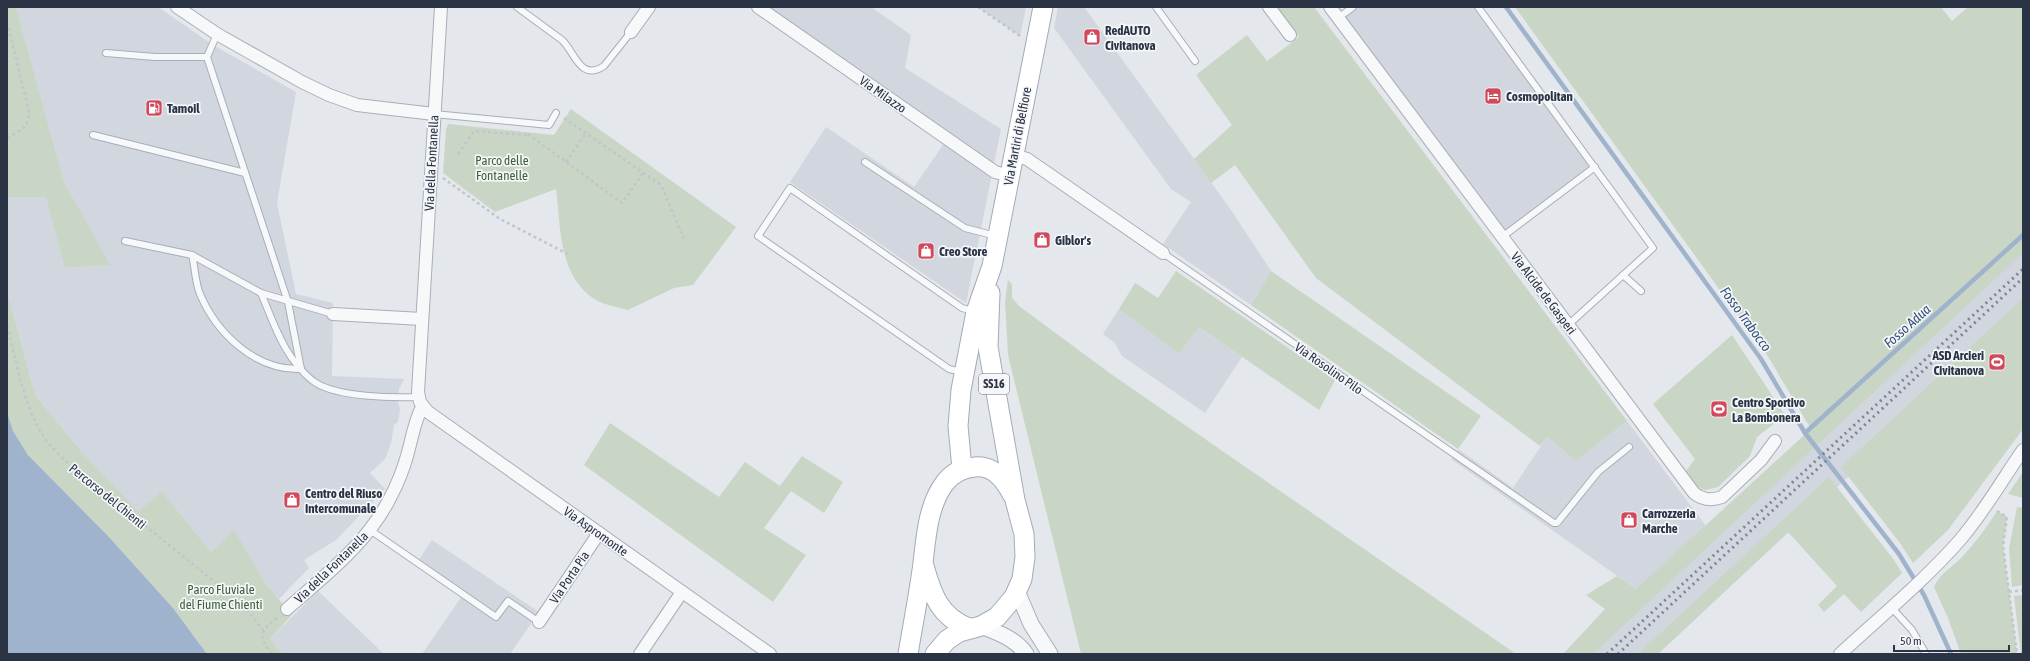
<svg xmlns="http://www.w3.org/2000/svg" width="2030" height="661" font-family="'Asap Condensed',sans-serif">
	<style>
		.built { fill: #d2d6de }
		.green { fill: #c9d6c5 }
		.water { fill: #9fb4cc }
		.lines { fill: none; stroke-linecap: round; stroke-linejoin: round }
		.stream { stroke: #9fb4cc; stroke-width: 4.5 }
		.service-casing { stroke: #a9aeb7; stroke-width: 8 }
		.minor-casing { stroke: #a9aeb7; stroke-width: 14 }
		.tertiary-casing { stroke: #a9aeb7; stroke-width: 17 }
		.primary-casing { stroke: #a3abb8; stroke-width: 21 }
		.path { stroke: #c2c5cb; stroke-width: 2.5; stroke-dasharray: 3 3; stroke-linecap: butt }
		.service { stroke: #f7f8fa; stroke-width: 6 }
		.minor { stroke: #f7f8fa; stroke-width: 12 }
		.tertiary { stroke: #f7f8fa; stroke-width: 15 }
		.primary { stroke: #fff; stroke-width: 19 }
		.rail { stroke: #7d8696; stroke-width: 3; stroke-dasharray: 2 4; stroke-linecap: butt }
		.labels { text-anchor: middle; stroke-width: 3.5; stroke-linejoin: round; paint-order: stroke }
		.shield { fill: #f4f6f9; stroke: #676e7b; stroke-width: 1 }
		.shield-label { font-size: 12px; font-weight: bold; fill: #2b3445 }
		.poi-label { font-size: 13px; font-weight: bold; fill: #2b3445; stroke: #f4f6f9; text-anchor: start }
		.street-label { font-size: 13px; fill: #2b3445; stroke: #f4f6f9 }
		.park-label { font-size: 13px; fill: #3f6138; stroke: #f4f6f9 }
		.water-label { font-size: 14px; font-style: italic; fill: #34527a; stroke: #f4f6f9 }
	</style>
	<rect width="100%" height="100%" fill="#e4e7ec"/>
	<g class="built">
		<polygon points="16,7 158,7 213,45 296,92 277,203 296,294 333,303 332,376 404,379 399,389 398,402 400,410 398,422 394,425 391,443 385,459 370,473 385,489 336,540 304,560 309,568 279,599 266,584 234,531 211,552 162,491 138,511 81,451 35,395 7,290 7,197 46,196 66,268 109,265 64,182"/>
		<polygon points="758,7 871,7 911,35 905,68 1001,129 966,303 790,182 826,127 914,187 947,139"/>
		<polygon points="978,7 1026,7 1020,36"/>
		<polygon points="1058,7 1084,7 1231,210 1271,271 1251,305 1163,244 1191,202 1171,189 1054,28"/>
		<polygon points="1353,7 1478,7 1595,167 1502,237 1338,18"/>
		<polygon points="2023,219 2023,314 1658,654 1566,654 1636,589 1451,459 1458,449 1513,488 1547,437 1576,461 1627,421 1706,526 1811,429 1807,420"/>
		<polygon points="1119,309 1179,354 1199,327 1242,357 1205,413 1122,356 1115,343 1103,334"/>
		<polygon points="432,540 539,612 510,654 422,654 464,593 418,561"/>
		<polygon points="318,591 384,654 283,654 270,639"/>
	</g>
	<g class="green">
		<polygon points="7,7 16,7 64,182 110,265 65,268 46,197 7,197"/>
		<polygon points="1276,7 1314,7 1627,421 1576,461 1547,437 1540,446 1316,278 1235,165 1211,183 1194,159 1232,125 1196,75 1247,35 1267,61 1299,37"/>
		<polygon points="1515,7 1941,7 1952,21 1968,7 2023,7 2023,253 1593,654 1563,654 1605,609 1586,595 1617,576 1636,589 1811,429 1767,355"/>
		<path d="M571,109L736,227L693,285L674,288L628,310C618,307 604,305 596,300C558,277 561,227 556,189L495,212L443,173L446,129L448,124L554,135Z"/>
		<polygon points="1176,271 1335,380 1319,410 1199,327 1179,354 1119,309 1135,283 1158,298"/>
		<polygon points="1271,271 1481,416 1458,449 1251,305"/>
		<polygon points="1008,280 1012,284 1012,298 1019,306 1111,374 1516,654 1081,654 1008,355 1005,301"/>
		<polygon points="7,290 35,395 81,451 138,511 162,491 211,552 234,530 266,584 292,615 270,639 283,654 207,654 173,608 108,536 28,455 13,431 7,412"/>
		<polygon points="2023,298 2023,429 1948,530 1913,563 1900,543 1841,467"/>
		<polygon points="1732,335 1785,415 1757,437 1750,456 1718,487 1705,490 1698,487 1686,471 1695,459 1653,404"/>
		<polygon points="610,423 719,497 745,462 780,486 802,456 843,482 824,513 791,491 764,528 806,555 773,602 584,465"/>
		<polygon points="2023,472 2023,498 2008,494"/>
		<polygon points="1829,477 1894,560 1902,573 1861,612 1844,594 1824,612 1818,605 1837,586 1788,532 1658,654 1638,654"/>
		<polygon points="2017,507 2023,508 2023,585 2012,587 2009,548"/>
		<path d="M1997,511L2007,517L2003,546L2017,654H1961L1948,618L1934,587C1939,574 1954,566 1963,556C1976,542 1987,527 1997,511Z"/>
		<polygon points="2023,595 2023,654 2021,654 2014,596"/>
	</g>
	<polygon class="water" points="7,412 13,431 28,455 108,536 173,608 207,654 7,654"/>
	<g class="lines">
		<g class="stream">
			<polyline points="1506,7 1761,359 1805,433 1899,554 1924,595 1951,654"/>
			<polyline points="1805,433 2023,235"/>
		</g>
		<g class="service-casing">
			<g id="service">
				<path d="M517,7L562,40C575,52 580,82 604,66L631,32"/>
				<polyline points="1156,7 1195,61"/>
				<polyline points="1478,7 1653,248 1568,325"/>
				<polyline points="1338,18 1353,7"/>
				<polyline points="217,34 207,57 288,302 301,369"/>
				<polyline points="106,53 155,57 207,57"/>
				<polyline points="434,114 549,125 556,113"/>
				<polyline points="93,135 245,173"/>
				<polyline points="865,162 965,228 996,236"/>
				<polyline points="1502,237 1595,167"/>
				<polyline points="125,241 192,255 261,293 333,314"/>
				<polyline points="1163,253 1554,523 1557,523 1598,472 1629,447"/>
				<path d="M192,255C195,267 195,282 200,294C217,334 256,371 301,369"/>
				<polyline points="1623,275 1641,291"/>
				<path d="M261,293C269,312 276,332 286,349C293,361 305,376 316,383C339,397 391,398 418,397"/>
				<polyline points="963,372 949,369 758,236 790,188 962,308 973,311"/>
				<polyline points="370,530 496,617 508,601 539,622"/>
				<polyline points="1891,607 1912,630 1926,654"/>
			</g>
		</g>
		<g class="minor-casing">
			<g id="minor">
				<polyline points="177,7 217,34 302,82 329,95 357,105 434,114"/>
				<polyline points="441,7 418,392 420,402 428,412 770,654"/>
				<polyline points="758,7 995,172 1010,176"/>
				<polyline points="1269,7 1290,35"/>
				<path d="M1330,7L1694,493C1703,500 1711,501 1722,497L1761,460L1775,441"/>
				<polyline points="631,32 649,7"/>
				<polyline points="1014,155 1027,159 1163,253"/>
				<polyline points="333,314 422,319"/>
				<path d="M287,609C324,576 367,544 390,498C397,485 403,470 407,456C412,439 414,422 422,407"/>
				<polyline points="539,622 599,533"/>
				<polyline points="640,654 682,592"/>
				<path d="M1840,654C1880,617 1924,581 1960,540C1984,512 2002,480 2023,450"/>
			</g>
		</g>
		<g class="tertiary-casing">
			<g id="tertiary">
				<polyline points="1017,591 1031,624 1050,654"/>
				<path d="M981,626C997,632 1016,639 1026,654"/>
			</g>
		</g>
		<g class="primary-casing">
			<g id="primary">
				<polyline points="962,469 958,426 961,390 976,312 992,266 1043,7"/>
				<path d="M924,566C932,595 940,617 969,628"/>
				<path d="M908,654C913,624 919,594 923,563C926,537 928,506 944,484C951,474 962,468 975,467C993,465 1004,479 1012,494"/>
				<polyline points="935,654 947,640 959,632 981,626 997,617 1014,597 1022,579 1025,557 1024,534 1015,500 988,347 990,293"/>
			</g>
		</g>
		<g class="path">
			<polyline points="978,7 1020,36"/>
			<path d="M7,22L29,111C29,130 20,129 7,139"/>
			<polyline points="564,118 661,185 684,239"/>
			<polyline points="528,134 622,203 643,173"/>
			<polyline points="458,154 474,131 527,135"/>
			<polyline points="566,162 586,133"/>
			<polyline points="443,178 500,219 568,254"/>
			<path d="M7,326C16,359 22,398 39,429C47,443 58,454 69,464L221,587L249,612L263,630"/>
			<polyline points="1997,511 2007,517 2003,546 2017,654"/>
			<polyline points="2009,592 2023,590"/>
			<path d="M272,654C256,635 261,631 278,617"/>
		</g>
		<use href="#service" class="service"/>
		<use href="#minor" class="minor"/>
		<use href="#tertiary" class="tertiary"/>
		<use href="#primary" class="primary"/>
		<g class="rail">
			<polyline points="1607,654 2023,269"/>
			<polyline points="1618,654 2023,278"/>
		</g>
	</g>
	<defs>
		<g id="shop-square" transform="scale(0.9)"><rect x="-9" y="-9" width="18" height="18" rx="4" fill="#d1495b" stroke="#f4f6f9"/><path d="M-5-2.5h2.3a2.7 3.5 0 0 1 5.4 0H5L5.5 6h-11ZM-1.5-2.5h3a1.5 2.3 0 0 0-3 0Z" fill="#fff"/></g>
		<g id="hotel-square" transform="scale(0.9)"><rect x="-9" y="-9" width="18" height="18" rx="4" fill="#d1495b" stroke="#f4f6f9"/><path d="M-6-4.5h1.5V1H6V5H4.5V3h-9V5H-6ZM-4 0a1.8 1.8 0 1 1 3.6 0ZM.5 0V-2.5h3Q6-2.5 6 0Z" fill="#fff"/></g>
		<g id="fuel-square" transform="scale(0.9)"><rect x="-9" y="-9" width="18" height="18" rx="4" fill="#d1495b" stroke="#f4f6f9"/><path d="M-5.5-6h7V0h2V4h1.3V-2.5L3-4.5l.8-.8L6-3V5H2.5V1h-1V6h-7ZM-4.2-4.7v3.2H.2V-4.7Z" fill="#fff"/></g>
		<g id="stadium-square" transform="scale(0.9)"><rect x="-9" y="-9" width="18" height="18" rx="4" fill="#d1495b" stroke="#f4f6f9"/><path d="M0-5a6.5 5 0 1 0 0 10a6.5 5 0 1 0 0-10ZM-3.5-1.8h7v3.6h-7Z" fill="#fff"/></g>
	</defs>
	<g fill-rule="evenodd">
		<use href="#shop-square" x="1092" y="37"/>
		<use href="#hotel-square" x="1493" y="96"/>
		<use href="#fuel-square" x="154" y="108"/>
		<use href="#shop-square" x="1042" y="240"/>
		<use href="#shop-square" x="926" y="251"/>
		<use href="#stadium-square" x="1997" y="362"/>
		<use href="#stadium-square" x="1719" y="409"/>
		<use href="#shop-square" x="292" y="500"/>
		<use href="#shop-square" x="1629" y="520"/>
	</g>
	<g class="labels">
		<rect class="shield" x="979" y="374" width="30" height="20" rx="3"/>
		<g class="shield-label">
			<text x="994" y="388">SS16</text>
		</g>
		<g class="poi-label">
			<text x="1105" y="35">RedAUTO<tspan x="1105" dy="15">Civitanova</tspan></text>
			<text x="1506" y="101">Cosmopolitan</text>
			<text x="167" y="113">Tamoil</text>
			<text x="1055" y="245">Giblor's</text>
			<text x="939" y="256">Creo Store</text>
			<text x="1984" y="360" text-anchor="end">ASD Arcieri<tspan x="1984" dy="15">Civitanova</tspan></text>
			<text x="1732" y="407">Centro Sportivo<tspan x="1732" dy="15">La Bombonera</tspan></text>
			<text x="305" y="498">Centro del Riuso<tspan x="305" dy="15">Intercomunale</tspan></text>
			<text x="1642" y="518">Carrozzeria<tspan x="1642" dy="15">Marche</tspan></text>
		</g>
		<g class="street-label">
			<text transform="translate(883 94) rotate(35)" y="5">Via Milazzo</text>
			<text transform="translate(1017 136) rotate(-79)" y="5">Via Martiri di Belfiore</text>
			<text transform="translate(431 163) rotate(-87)" y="5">Via della Fontanella</text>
			<text transform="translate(1544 293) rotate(53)" y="5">Via Alcide de Gasperi</text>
			<text transform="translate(1329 368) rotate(35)" y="5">Via Rosolino Pilo</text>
			<text transform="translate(108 496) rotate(39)" y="5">Percorso del Chienti</text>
			<text transform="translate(596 531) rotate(35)" y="5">Via Aspromonte</text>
			<text transform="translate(331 567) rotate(-44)" y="5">Via della Fontanella</text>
			<text transform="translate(569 577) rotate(-56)" y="5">Via Porta Pia</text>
		</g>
		<g class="park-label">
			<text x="502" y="165">Parco delle<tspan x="502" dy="15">Fontanelle</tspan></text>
			<text x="221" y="594">Parco Fluviale<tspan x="221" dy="15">del Fiume Chienti</tspan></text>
		</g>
		<g class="water-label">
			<text transform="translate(1746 319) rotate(54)" y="5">Fosso Trabocco</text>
			<text transform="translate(1907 326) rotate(-42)" y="5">Fosso Adua</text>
		</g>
	</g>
	<rect width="2030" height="661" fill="none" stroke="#2b3445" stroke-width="16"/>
	<path d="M1894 645v6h115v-6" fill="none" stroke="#2b3445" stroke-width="2"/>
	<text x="1900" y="645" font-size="12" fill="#2b3445" stroke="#f4f6f9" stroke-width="3" paint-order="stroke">50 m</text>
</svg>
